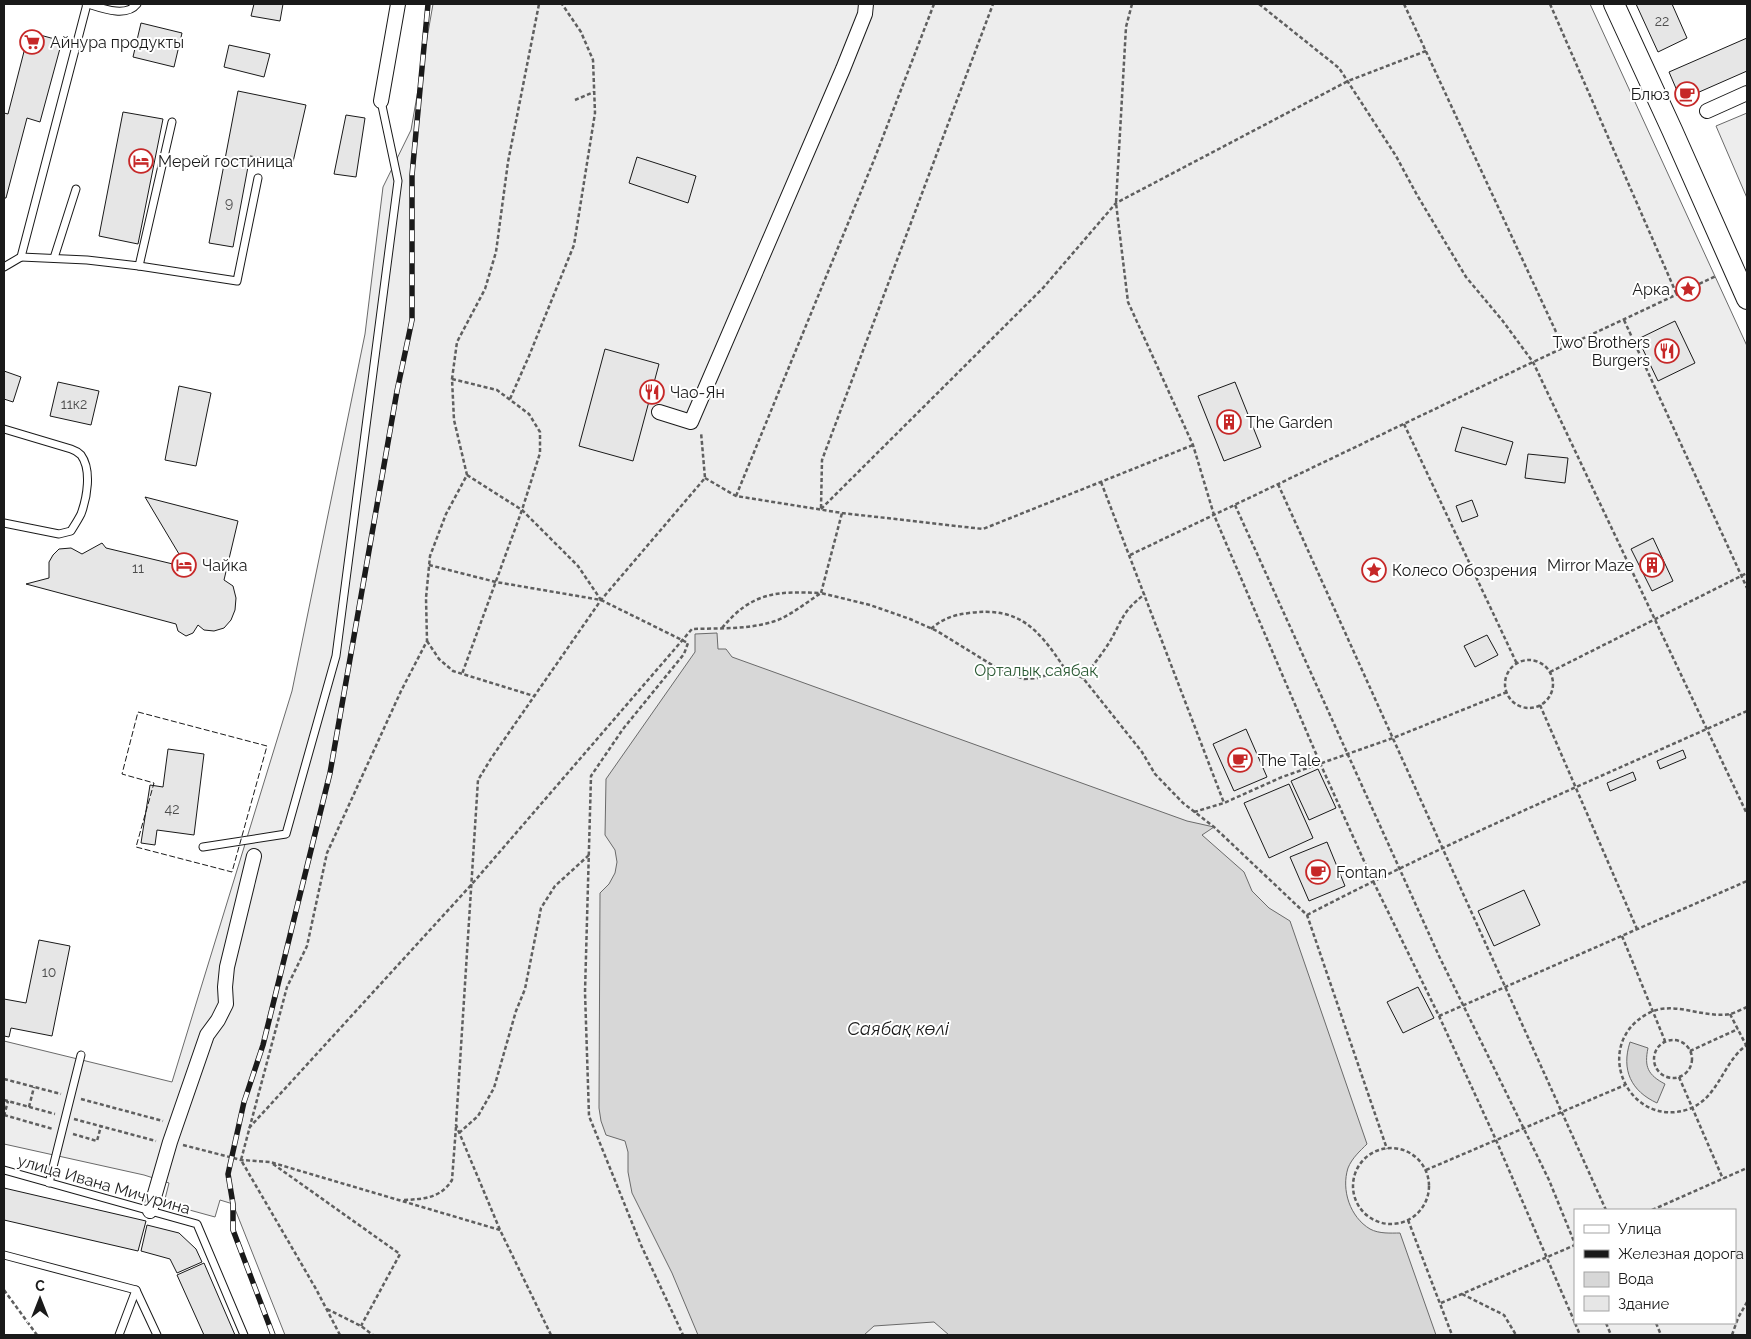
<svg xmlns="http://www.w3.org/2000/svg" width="1751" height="1339" font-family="Raleway,sans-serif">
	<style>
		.built { fill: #ededed; stroke: #6a6a6a; fill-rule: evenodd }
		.water { fill: #d7d7d7; stroke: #6a6a6a }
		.building { fill: #e6e6e6; stroke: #1a1a1a }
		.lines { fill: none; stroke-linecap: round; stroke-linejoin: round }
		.service-casing { stroke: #1a1a1a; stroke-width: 9 }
		.minor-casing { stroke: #1a1a1a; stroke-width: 16 }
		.secondary-casing { stroke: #1a1a1a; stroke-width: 22 }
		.path { stroke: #5f5f5f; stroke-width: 2.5; stroke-dasharray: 4 2.5; stroke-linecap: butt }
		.service { stroke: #fff; stroke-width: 7 }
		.minor { stroke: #fff; stroke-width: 14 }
		.secondary { stroke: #fff; stroke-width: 20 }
		.rail-casing { stroke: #1a1a1a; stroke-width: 5.5 }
		.rail { stroke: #fff; stroke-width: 4; stroke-dasharray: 11; stroke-linecap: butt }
		.fence { stroke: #1a1a1a; stroke-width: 1; stroke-dasharray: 6 2.5; stroke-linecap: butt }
		.labels { text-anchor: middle; stroke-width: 4; stroke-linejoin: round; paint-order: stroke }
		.number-label { font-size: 14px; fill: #4d4d4d }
		.poi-label { font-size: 16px; fill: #1a1a1a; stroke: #fff; text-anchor: start }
		.park-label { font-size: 16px; fill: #2b5a34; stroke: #fff }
		.street-label { font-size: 16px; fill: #1a1a1a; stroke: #fff }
		.water-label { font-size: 18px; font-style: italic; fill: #1a1a1a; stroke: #fff }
	</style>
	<rect width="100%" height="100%" fill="#fff"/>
	<g class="built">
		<path d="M433,4H1590L1747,346V1335H285L233,1204L220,1200L215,1217L164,1203L169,1183L144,1175L4,1144V1041L172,1082L292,691L365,334L383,187L411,130ZM1575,1210H1735V1323H1575Z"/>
		<polygon points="1747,113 1747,198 1716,126"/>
	</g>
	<g class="water">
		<path d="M717,633L718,649H726L732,657L1187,821L1214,827L1202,835L1244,872L1252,891L1269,908L1290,921L1367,1144C1360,1151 1352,1158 1348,1168C1341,1190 1350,1217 1370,1229C1379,1234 1391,1233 1400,1233L1436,1335H949L934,1322L874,1326L864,1335H698L672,1273L632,1193L628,1172V1152L625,1141L606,1135L601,1121L599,1108L600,893L609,884L615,873L617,862L615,850L605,835L606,779L695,652V634Z"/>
		<path d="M1630,1042L1648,1048C1644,1067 1648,1075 1665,1084L1657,1103C1631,1091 1621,1070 1630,1042Z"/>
	</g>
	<g class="building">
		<polygon points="254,4 283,4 280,21 251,16"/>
		<polygon points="1636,4 1672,4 1687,38 1658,52"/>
		<polygon points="141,23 182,33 174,67 133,57"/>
		<polygon points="29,32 62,41 40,122 27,118 6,198 4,198 4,113 8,114"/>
		<polygon points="1747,38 1747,71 1681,100 1669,72"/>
		<polygon points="229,45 270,54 264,77 224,67"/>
		<polygon points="238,91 306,105 293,162 250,156 233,247 209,243"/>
		<polygon points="123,112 163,119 138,244 99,236"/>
		<polygon points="346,115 365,118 356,177 334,174"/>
		<polygon points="637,157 696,176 688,203 629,183"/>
		<polygon points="1675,321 1695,363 1658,381 1638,339"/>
		<polygon points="605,349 659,364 633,461 579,446"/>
		<polygon points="4,371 21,377 13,402 4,399"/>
		<polygon points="58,382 99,391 91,425 50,416"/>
		<polygon points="1235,382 1261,447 1224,461 1198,396"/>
		<polygon points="179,386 211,393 196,466 165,460"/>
		<polygon points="1462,427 1513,442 1506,465 1455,451"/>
		<polygon points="1528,454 1568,458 1565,483 1525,478"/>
		<polygon points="145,497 238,521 224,580 233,586 236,598 235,610 231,620 224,628 214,631 204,630 198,625 193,633 186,636 178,631 176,624 26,584 49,578 49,562 53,555 59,549 71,548 82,554 102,543 106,548 177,565 179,554"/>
		<polygon points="1472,500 1478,516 1462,522 1456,506"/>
		<polygon points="1653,538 1673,581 1652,591 1631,549"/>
		<polygon points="1487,635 1498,655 1475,667 1464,646"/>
		<polygon points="1246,729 1267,777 1234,791 1213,744"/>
		<polygon points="168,749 204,754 194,835 157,830 155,845 141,843 150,785 163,787"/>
		<polygon points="1683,750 1686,758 1660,769 1657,761"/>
		<polygon points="1318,769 1336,808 1309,820 1291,781"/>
		<polygon points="1633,772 1636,780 1610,791 1607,783"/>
		<polygon points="1289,784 1313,838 1269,858 1244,803"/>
		<polygon points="1327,842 1345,886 1309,901 1290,857"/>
		<polygon points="1524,890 1540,925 1494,946 1478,911"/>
		<polygon points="39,940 70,946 52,1036 11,1028 9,1037 4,1036 4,999 26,1003"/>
		<polygon points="1418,987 1434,1018 1403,1033 1387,1002"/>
		<polygon points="4,1188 146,1221 138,1251 4,1220"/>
		<polygon points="147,1225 179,1233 196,1249 202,1262 177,1273 170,1259 141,1251"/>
		<polygon points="204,1263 235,1335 204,1335 177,1275"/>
	</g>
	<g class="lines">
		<g class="service-casing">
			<g id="service">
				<path d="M88,4C101,8 126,18 137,4"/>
				<polyline points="21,257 87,260 139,266 172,122"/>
				<polyline points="54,258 76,189"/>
				<polyline points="139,266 237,281 258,178"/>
				<polyline points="4,267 21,257 87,4 86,4"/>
				<path d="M4,429L71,449C74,450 78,452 81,455C92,470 87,498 81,514C78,520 74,526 71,531L59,534L4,523"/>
				<polyline points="203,847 286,834 336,656 398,181 381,101"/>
				<polyline points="4,1170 197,1224 244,1335"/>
				<polyline points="49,1183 81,1055"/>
				<polyline points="4,1255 136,1290 157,1335"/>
				<polyline points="119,1335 136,1290"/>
			</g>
		</g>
		<g class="minor-casing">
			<g id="minor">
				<polyline points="381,101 398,4"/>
				<polyline points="1707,111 1747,93"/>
				<polyline points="659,412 691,422 843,69 865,14 866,4"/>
				<polyline points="150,1211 170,1142 207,1035 218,1020 226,1004 225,987 227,967 254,856"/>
			</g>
		</g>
		<g class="secondary-casing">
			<polyline id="secondary" points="1614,4 1672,130 1747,299"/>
		</g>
		<g class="path">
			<polyline points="1132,4 1126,27 1116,203 1128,302 1193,445 1214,515 1320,763 1373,881 1439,1016 1496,1140 1575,1323"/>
			<polyline points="1259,4 1339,68 1396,156 1417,195 1466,277 1502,320 1533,362 1747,814"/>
			<polyline points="1404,4 1563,347"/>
			<polyline points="1550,4 1677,295"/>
			<polyline points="575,100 594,92"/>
			<polyline points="1624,320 1747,588"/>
			<polyline points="452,379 497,390 529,414 540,432 540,453 522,510 462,674"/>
			<polyline points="510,399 529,356 574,245 595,113 593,60 581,32 562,4"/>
			<polyline points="1404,424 1517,664"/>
			<polyline points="467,475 522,510 578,566 601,600"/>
			<polyline points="705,478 736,496 842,513 983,529 1193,445"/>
			<polyline points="1101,482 1224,803"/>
			<polyline points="1278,484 1606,1210"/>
			<polyline points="736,496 874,160 934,4"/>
			<polyline points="1235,505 1439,956 1549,1180 1575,1244"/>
			<polyline points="821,508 822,460 993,4"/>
			<polyline points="821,509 1043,288 1116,203 1348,81 1426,51"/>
			<polyline points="1130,555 1533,362 1716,276"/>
			<polyline points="429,565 496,582 601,600 688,643 684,654 623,729 591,776 585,992 589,1116 641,1245 683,1335"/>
			<path d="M722,628C752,592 776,591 821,593L842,513"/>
			<path d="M931,629C943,618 954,615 969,613C1020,606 1039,630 1065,669"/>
			<polyline points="427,641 439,659 453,671 534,696"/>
			<circle cx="1529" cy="684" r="24"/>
			<polyline points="1550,672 1747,573"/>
			<path d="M1083,678C1092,667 1101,655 1109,643C1122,621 1122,611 1145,594"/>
			<polyline points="1540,705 1637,929"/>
			<polyline points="1194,812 1224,803 1282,777 1393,738 1507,692"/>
			<path d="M1307,915C1451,840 1600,777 1747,711"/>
			<polyline points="1622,936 1665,1041"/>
			<path d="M1747,1007C1742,1009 1735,1013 1730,1014C1702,1019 1673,999 1647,1014C1590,1046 1629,1130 1689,1109C1719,1098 1723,1061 1747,1045"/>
			<polyline points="1730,1014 1746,1045"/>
			<polyline points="1439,1016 1747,881"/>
			<circle cx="1673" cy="1059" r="19"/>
			<polyline points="1690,1051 1738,1029"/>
			<polyline points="1679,1077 1723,1179"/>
			<polyline points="4,1079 61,1094"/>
			<polyline points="81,1099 163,1121"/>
			<polyline points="4,1100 55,1114"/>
			<polyline points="29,1107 34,1087"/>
			<polyline points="4,1115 53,1129"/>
			<polyline points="4,1116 8,1101"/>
			<polyline points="74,1119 156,1141"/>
			<path d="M249,1128L472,884L692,629C719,628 751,630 778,620C794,613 807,602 821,593L870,605L910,619L937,631L997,668L1024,679L1038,678L1065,669L1083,678L1142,752L1155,774L1183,803L1214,827L1307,915L1387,1149"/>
			<polyline points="459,1133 478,1116 494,1088 516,1011 525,989 541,908 555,886 589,855"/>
			<polyline points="73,1134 97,1141 101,1126"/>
			<polyline points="183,1145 241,1160 270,1162 500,1230"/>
			<circle cx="1391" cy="1186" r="38"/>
			<polyline points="273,1164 400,1254 361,1326"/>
			<polyline points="1426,1170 1625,1085"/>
			<path d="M404,1200C424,1199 441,1198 452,1180L456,1127"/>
			<polyline points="1652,1210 1747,1168"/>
			<polyline points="1408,1220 1452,1335"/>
			<polyline points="4,1290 37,1335"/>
			<polyline points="1462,1294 1504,1315 1516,1335"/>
			<polyline points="1441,1303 1575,1245"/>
			<polyline points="327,1309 361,1326 373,1335"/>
			<polyline points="1575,1323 1580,1335"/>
			<polyline points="1606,1323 1611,1335"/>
			<polyline points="1656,1323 1661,1335"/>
			<polyline points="340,1335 316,1289 241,1160 287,987 307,946 327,853 401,691 427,641 426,598 430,556 446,514 467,475 454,420 452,379 457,342 485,289 496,252 508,162 539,4"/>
			<polyline points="551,1335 500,1230 456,1125 478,780 492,757 601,600 705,478 701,432"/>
			<polyline points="1732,1335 1738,1318 1747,1302"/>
		</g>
		<use href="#service" class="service"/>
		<use href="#minor" class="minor"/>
		<use href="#secondary" class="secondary"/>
		<g class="rail-casing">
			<polyline id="rail" points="273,1335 233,1230 233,1204 228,1174 244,1102 263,1045 330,773 397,391 412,320 412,175 428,4"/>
		</g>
		<use href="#rail" class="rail"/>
		<polygon class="fence" points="138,712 267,746 232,872 136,847 154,783 122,774"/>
	</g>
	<defs>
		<g id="supermarket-ring" transform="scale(1.25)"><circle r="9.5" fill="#fff" stroke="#c62828" stroke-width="1.5"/><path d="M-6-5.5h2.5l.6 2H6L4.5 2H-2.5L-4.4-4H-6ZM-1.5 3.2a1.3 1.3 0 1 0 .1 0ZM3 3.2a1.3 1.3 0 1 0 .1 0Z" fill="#c62828"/></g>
		<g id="cafe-ring" transform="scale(1.25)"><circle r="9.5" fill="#fff" stroke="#c62828" stroke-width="1.5"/><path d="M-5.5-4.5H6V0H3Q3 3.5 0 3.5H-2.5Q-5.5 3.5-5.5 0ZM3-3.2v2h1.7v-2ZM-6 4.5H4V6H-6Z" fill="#c62828"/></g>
		<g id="hotel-ring" transform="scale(1.25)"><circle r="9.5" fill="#fff" stroke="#c62828" stroke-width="1.5"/><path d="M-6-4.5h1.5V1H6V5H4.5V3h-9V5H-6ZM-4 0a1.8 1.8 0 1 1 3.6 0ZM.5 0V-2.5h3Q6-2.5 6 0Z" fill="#c62828"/></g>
		<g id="sight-ring" transform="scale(1.25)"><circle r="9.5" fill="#fff" stroke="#c62828" stroke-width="1.5"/><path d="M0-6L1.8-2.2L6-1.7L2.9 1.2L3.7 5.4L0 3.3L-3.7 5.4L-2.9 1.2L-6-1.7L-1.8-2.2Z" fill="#c62828"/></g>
		<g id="restaurant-ring" transform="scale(1.25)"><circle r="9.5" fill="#fff" stroke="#c62828" stroke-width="1.5"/><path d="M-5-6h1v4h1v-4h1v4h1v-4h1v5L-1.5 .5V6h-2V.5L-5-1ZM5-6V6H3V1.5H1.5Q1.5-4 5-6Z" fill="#c62828"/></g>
		<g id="building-ring" transform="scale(1.25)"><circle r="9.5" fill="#fff" stroke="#c62828" stroke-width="1.5"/><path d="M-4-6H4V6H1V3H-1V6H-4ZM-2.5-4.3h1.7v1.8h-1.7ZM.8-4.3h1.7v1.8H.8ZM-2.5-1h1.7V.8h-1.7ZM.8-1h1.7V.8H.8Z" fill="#c62828"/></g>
	</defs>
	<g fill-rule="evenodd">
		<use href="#supermarket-ring" x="32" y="42"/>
		<use href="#cafe-ring" x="1687" y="94"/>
		<use href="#hotel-ring" x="141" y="161"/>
		<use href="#sight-ring" x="1688" y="289"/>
		<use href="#restaurant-ring" x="1667" y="351"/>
		<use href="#restaurant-ring" x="652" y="392"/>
		<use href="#building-ring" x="1229" y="422"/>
		<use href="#hotel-ring" x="184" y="565"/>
		<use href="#building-ring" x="1652" y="565"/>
		<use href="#sight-ring" x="1374" y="570"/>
		<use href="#cafe-ring" x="1240" y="760"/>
		<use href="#cafe-ring" x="1318" y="872"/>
	</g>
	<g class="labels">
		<g class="number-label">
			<text x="1662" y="26">22</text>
			<text x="229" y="208">9</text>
			<text x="74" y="409">11к2</text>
			<text x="138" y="573">11</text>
			<text x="172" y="814">42</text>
			<text x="49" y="977">10</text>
		</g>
		<g class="poi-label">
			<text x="50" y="48">Айнура продукты</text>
			<text x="1670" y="100" text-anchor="end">Блюз</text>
			<text x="158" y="167">Мерей гостиница</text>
			<text x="1670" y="295" text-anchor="end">Арка</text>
			<text x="1650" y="348" text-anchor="end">Two Brothers<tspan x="1650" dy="18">Burgers</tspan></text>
			<text x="670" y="398">Чао-Ян</text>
			<text x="1246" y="428">The Garden</text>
			<text x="202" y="571">Чайка</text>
			<text x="1634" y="571" text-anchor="end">Mirror Maze</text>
			<text x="1392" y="576">Колесо Обозрения</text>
			<text x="1258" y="766">The Tale</text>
			<text x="1336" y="878">Fontan</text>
		</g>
		<g class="park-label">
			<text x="1036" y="676">Орталық саябақ</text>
		</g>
		<g class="street-label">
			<text transform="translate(104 1184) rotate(16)" y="6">улица Ивана Мичурина</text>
		</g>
		<g class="water-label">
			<text x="898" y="1035">Саябақ көлі</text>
		</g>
	</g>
	<rect width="1751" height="1339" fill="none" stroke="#1a1a1a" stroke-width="10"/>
	<rect x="1574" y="1209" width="162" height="115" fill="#ffffff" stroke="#a3a3a3"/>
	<rect x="1584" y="1225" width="25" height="8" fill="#ffffff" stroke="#a3a3a3"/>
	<text x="1618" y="1234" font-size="15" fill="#1a1a1a">Улица</text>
	<rect x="1584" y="1250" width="25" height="8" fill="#1a1a1a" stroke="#a3a3a3"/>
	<text x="1618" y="1259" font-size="15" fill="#1a1a1a">Железная дорога</text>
	<rect x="1584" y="1272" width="25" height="15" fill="#d7d7d7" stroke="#a3a3a3"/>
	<text x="1618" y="1284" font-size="15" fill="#1a1a1a">Вода</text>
	<rect x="1584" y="1296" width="25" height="15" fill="#e6e6e6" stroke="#a3a3a3"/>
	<text x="1618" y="1309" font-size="15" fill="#1a1a1a">Здание</text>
	<g transform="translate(40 1299)" stroke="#ffffff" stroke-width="4" paint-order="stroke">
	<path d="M0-4L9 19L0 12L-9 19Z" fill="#1a1a1a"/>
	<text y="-8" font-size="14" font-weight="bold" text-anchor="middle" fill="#1a1a1a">С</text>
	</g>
</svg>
